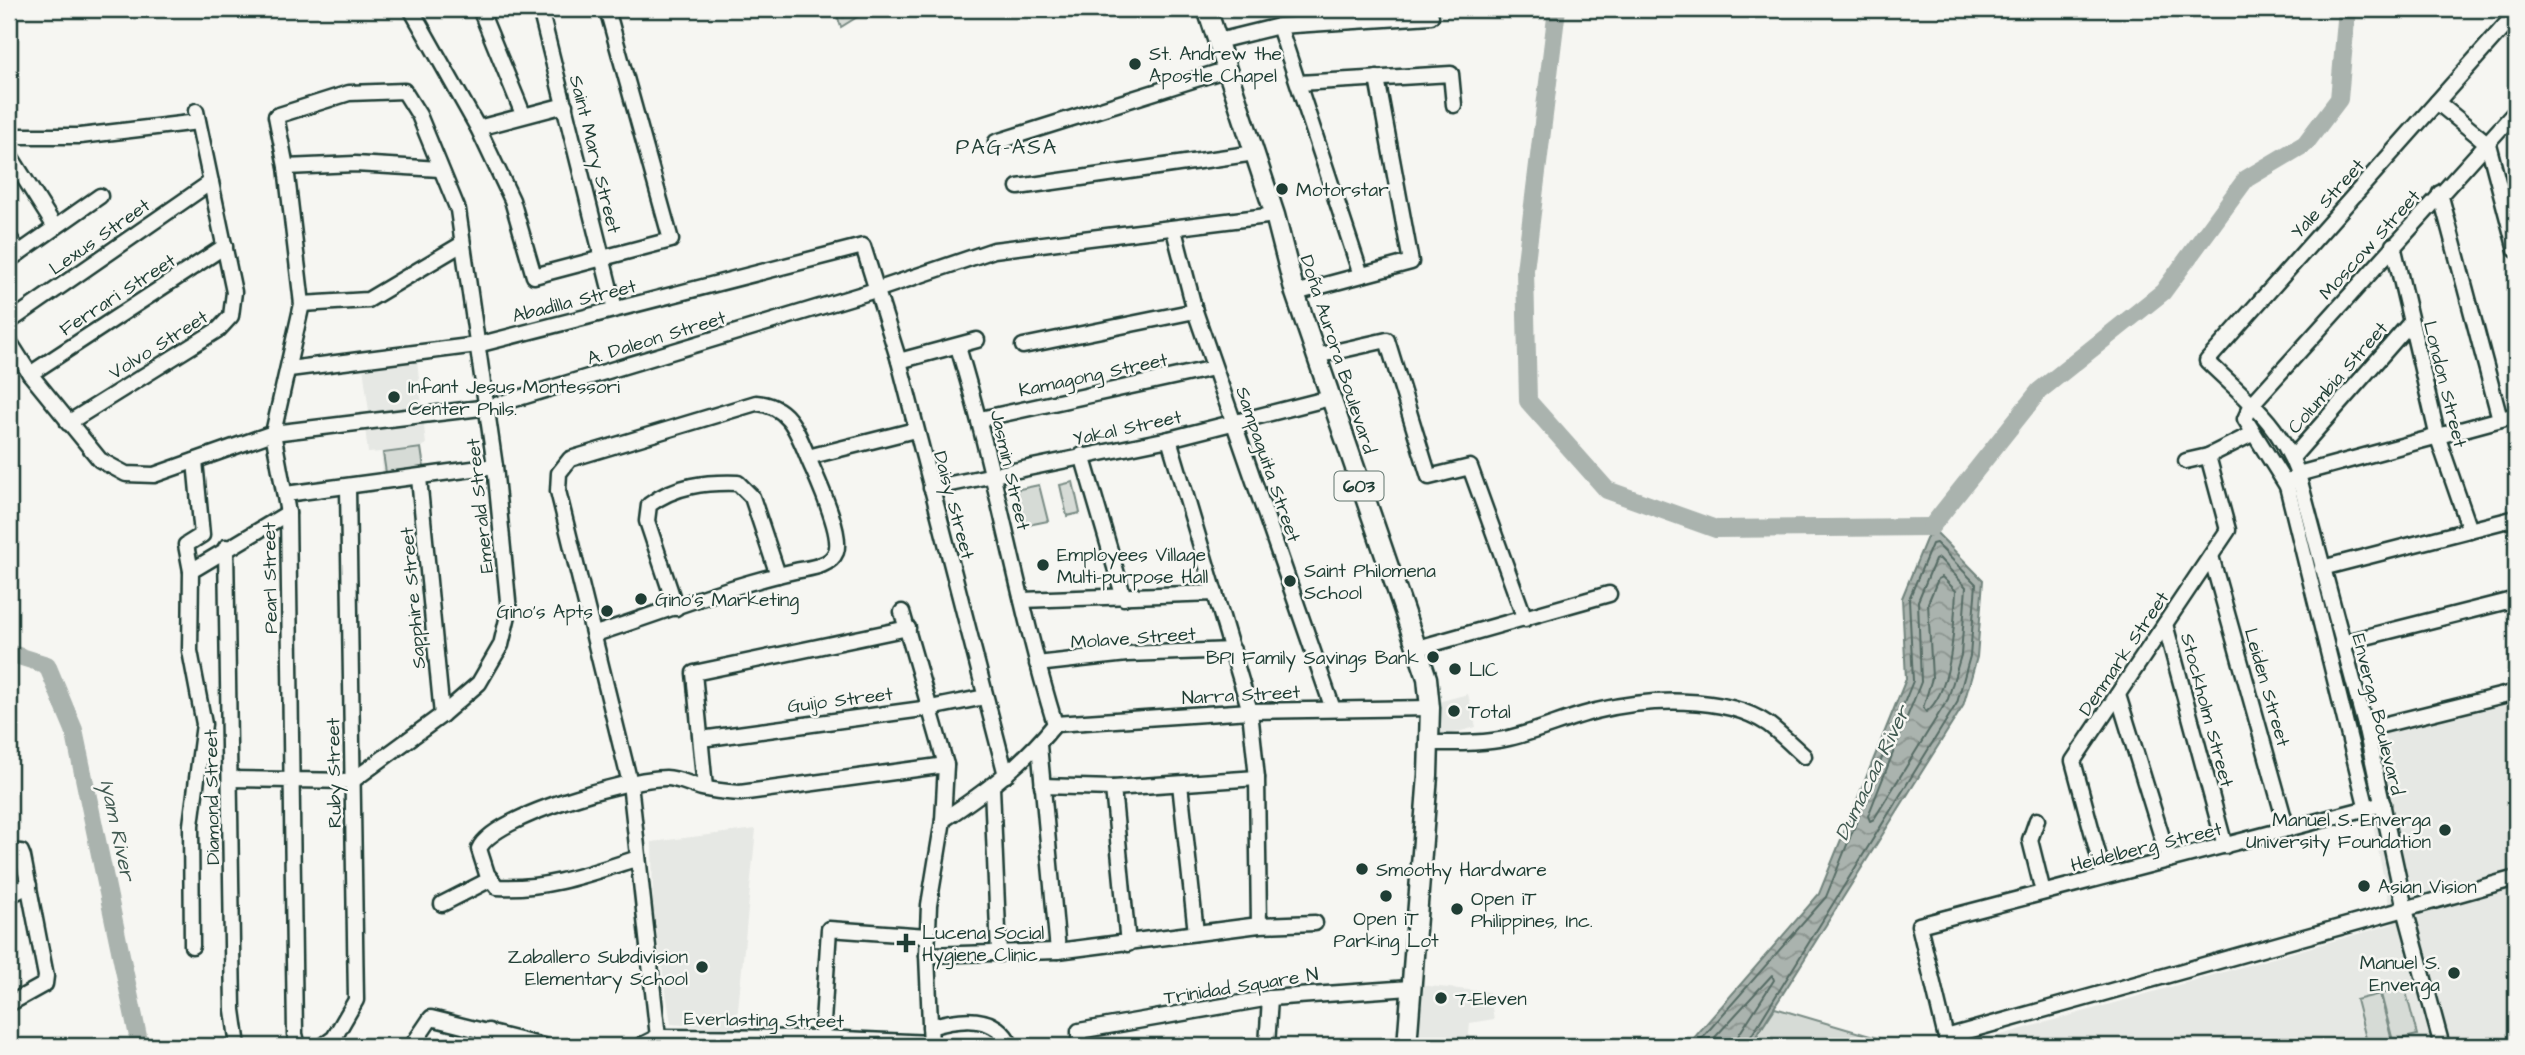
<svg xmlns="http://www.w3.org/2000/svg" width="2525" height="1055" font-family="'Architects Daughter',sans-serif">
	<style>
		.built { fill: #e6e8e4 }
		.grass { fill: url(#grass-dots); stroke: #7a8c85; stroke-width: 2 }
		.garden { fill: #d6dbd6; stroke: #7a8c85; stroke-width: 2 }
		.water { fill: url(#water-waves); stroke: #72847d; stroke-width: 2 }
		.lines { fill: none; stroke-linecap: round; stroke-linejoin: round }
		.shore { stroke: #576c65; stroke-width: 2 }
		.river { stroke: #aab3ae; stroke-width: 18 }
		.minor-casing { stroke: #1f3d34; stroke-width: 19 }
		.major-casing { stroke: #1f3d34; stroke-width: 23 }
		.minor { stroke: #f6f6f2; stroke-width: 14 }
		.major { stroke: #f6f6f2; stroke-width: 18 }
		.poi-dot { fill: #1f3d34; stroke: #f6f6f2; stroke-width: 2.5 }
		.labels { text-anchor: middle; stroke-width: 5; stroke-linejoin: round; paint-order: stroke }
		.shield { fill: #f6f6f2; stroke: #60746d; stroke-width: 2 }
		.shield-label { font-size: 18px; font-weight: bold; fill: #1f3d34 }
		.poi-label { font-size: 19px; fill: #1f3d34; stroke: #f6f6f2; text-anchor: start }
		.street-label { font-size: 19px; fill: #1f3d34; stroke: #f6f6f2 }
		.neighbourhood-label { font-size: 21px; letter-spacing: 2px; fill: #1f3d34; stroke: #f6f6f2 }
		.water-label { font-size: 21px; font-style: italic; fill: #425a52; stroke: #f6f6f2 }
	</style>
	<defs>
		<pattern id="grass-dots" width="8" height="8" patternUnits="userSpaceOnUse" patternTransform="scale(1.75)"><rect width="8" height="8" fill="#d6dbd6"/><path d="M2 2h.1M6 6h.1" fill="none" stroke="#b7bdb8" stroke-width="1.8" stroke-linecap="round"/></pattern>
		<pattern id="water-waves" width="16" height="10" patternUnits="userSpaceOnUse" patternTransform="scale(1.75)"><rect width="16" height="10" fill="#aab3ae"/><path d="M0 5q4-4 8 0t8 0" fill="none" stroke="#8a938e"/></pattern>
	</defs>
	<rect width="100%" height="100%" fill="#f6f6f2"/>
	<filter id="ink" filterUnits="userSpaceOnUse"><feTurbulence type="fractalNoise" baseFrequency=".0143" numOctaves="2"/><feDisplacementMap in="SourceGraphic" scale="14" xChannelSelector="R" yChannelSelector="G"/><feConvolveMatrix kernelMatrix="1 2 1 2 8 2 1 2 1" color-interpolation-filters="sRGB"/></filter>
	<g filter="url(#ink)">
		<g class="built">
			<polygon points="417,360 426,445 422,446 425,470 383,475 381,452 368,453 365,428 371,427 363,367"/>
			<polygon points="1468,694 1476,727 1439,737 1438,702"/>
			<polygon points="2516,701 2516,1046 1996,1046 1994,1037 2393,924 2355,735"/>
			<polygon points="756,829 736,1029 671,1024 653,910 652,842"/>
			<polygon points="1419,985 1489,992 1494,1019 1470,1023 1468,1046 1415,1046"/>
		</g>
		<polygon class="grass" points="835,9 870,9 841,27"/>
		<g class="garden">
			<polygon points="421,448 424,468 386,473 383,453"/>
			<polygon points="1073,482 1080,513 1067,516 1060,485"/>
			<polygon points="1039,485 1048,521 1023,526 1015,490"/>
			<polygon points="2405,988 2417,1035 2393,1041 2381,994"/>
			<polygon points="2380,994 2392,1041 2368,1046 2356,1000"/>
			<polygon points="1775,1008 1904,1046 1750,1046"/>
		</g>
		<polygon class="water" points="1931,527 1983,580 1977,657 1963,706 1750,1046 1687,1046 1819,894 1906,679 1902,598"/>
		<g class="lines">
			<g class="shore">
				<polygon points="1939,558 1966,587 1961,655 1948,699 1874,819 1870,821 1868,816 1921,682 1918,601 1935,560"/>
				<path d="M1942,577L1956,591C1954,623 1953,692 1926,712L1923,708L1932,678L1928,603L1938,579Z"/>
				<polyline points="1695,1046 1826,897 1913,681 1909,599 1932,544 1936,543 1976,584 1970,656 1957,703 1745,1046"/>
				<polyline points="1707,1046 1772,975 1774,980 1738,1036 1736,1046"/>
			</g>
			<g class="river">
				<polyline points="1557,9 1525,270 1528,401 1607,490 1716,529 1931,527"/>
				<polyline points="1931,527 2039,391 2163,292 2246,179 2305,144 2339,99 2347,9"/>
				<polyline points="9,653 47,665 74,730 140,1046"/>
			</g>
			<g class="minor-casing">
				<g id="minor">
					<polyline points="411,9 478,128 512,200 534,276 671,240 607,9"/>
					<polyline points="480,9 523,114"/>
					<polyline points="540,9 615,309"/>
					<polyline points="1279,26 1361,275"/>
					<polyline points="1218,41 1279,26 1431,16"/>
					<polyline points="1299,83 1451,74 1454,105"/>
					<polyline points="2437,102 2488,144 2516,250"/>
					<polyline points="478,128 565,105"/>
					<polyline points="9,136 80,136 198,122"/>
					<polyline points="996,142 1228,69"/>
					<polyline points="9,154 55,227"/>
					<polyline points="286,167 355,164 440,169"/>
					<polyline points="1018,187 1255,153"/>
					<polyline points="2440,193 2500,419"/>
					<polyline points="1174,230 1195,311 1333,709"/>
					<polyline points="9,237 19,253"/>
					<polyline points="2393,245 2438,438 2470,530"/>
					<polyline points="9,260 100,196"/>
					<polyline points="1295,293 1411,262 1377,78"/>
					<polyline points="302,304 368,300 462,244"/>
					<polyline points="9,322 211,182"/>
					<polyline points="9,341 30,374 100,460 126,474 154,475 273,433 489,407 879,289 994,250 1275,215"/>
					<polyline points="1023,346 1195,311"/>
					<path d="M958,347C996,471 1017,600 1055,724"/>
					<polyline points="1316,356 1387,340 1429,477 1470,467 1525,619"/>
					<polyline points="899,361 977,340"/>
					<polyline points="289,369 477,345 863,246 899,361 1006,775"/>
					<polyline points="30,374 225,246"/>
					<polyline points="980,419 1214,368"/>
					<polyline points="68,423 219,329 231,316 234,292 196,111"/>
					<polyline points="1169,439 1250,711 1257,778 1259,925"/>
					<polyline points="1082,455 1124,598"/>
					<polyline points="808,457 915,430"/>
					<polyline points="2292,458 2411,322"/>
					<polyline points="2186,461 2208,456 2252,434"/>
					<polyline points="419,478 442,715"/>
					<polyline points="2287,486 2245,419 2252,404 2516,111"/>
					<polyline points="931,488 1169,439 1330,398"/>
					<polyline points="286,494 495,466"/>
					<polyline points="226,547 233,1010 238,1046"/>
					<polyline points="2211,556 2287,829"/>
					<polyline points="2322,568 2516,518"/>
					<polyline points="191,571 186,545 202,535 195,461"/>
					<polyline points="1022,600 1215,593"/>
					<path d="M676,608L647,521L649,505C675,485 706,482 738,483L752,497L778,575"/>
					<polyline points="902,612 946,765 943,820 929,905 927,955 931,1046"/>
					<polyline points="2165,624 2225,846"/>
					<path d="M595,634C661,613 727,586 795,571C809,568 830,567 836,552C843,533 817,479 809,460C797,431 789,405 756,403L570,459L559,473L558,491L630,783L658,1037"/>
					<polyline points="2342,643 2516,599"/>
					<polyline points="1418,648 1609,594"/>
					<polyline points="1037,664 1127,654 1233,650"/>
					<polyline points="2118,695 2169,860"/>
					<polyline points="1055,724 1250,711 1430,708"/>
					<polyline points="2366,729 2516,692"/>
					<polyline points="701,739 930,708 985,697"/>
					<path d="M1430,743C1456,743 1483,744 1509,738C1539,731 1567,718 1596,711C1645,699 1724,694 1768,724C1780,733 1792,745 1804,756"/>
					<polyline points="1039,745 1058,951"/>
					<polyline points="230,779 352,781 442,715 479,683 501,645 509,611 495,466 458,210 419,115 404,91 349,93 276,116 286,167 302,304 273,433 288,513 295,1034 298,1046"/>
					<polyline points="1180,784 1196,933"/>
					<polyline points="1042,786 1113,788 1257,778"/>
					<polyline points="992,787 999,954"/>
					<polyline points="705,788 694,673 908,628"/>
					<polyline points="1113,788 1128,944"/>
					<polyline points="2367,809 2287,486 2298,474 2516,415"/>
					<path d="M943,820C985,792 1023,764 1055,724"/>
					<polyline points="2037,820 2030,840 2043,892"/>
					<polyline points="9,851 21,852 23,857 46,976 45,984 9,1004"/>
					<path d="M638,858C591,873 547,890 497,887L487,874L479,849C493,816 630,778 666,778C678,778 691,785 702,788C714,791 727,792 740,793L946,765"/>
					<polyline points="2104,876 2073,761 2228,530 2208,456"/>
					<polyline points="9,896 29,885"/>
					<polyline points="442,904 491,879"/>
					<polyline points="192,946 191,825 204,724 190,651 191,571 288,513"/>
					<polyline points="927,955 1058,951 1259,925 1315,923"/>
					<path d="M930,1027C960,1018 996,1013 1011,1046"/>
					<polyline points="1946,1037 2516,878"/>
					<polyline points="822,1038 829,929 927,936"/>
					<polyline points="323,1046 334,1038 356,1000 348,488"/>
					<polyline points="412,1046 431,1018 543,1046"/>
					<polyline points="478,1046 489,1031"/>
					<polyline points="640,1046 658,1037 822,1038 931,1043"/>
					<polyline points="1079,1046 1079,1031 1270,998 1410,988"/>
					<polyline points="1267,1046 1270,998"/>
					<polyline points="1948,1046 1919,925 2383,804"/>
					<path d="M2442,1046L2405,909L2366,729L2298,474C2279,422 2246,399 2207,361L2516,13"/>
				</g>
			</g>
			<g class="major-casing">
				<polyline id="major" points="1207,9 1275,215 1295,293 1427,678 1430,708 1428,775 1407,1046"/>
			</g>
			<use href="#minor" class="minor"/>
			<use href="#major" class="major"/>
		</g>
	</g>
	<g class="poi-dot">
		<circle cx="1135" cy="64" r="7"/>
		<circle cx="1282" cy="189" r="7"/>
		<circle cx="394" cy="397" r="7"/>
		<circle cx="1043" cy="565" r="7"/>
		<circle cx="1290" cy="581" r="7"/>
		<circle cx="641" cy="599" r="7"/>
		<circle cx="607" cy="611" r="7"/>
		<circle cx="1433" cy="657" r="7"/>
		<circle cx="1455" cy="669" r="7"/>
		<circle cx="1454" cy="711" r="7"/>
		<circle cx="2445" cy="830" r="7"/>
		<circle cx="1362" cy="869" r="7"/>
		<circle cx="2364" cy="886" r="7"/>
		<circle cx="1386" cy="896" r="7"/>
		<circle cx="1457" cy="909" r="7"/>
		<path d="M902.5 932.5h7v7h7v7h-7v7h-7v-7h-7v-7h7z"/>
		<circle cx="702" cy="967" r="7"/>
		<circle cx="2454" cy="973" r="7"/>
		<circle cx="1441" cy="998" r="7"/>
	</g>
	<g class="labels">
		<rect class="shield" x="1334.5" y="471.5" width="49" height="29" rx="5"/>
		<g class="shield-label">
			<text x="1359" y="492">603</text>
		</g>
		<g class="poi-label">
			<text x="1149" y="60">St. Andrew the<tspan x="1149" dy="22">Apostle Chapel</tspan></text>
			<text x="1296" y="196">Motorstar</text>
			<text x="408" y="393">Infant Jesus Montessori<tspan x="408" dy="22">Center Phils.</tspan></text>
			<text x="1057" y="561">Employees Village<tspan x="1057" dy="22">Multi-purpose Hall</tspan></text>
			<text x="1304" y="577">Saint Philomena<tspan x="1304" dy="22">School</tspan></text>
			<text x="655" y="606">Gino's Marketing</text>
			<text x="593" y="618" text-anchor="end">Gino's Apts</text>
			<text x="1419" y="664" text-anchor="end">BPI Family Savings Bank</text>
			<text x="1469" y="676">LIC</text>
			<text x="1468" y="718">Total</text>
			<text x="2431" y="826" text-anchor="end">Manuel S. Enverga<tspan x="2431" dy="22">University Foundation</tspan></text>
			<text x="1376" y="876">Smoothy Hardware</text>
			<text x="2378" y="893">Asian Vision</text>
			<text x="1471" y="905">Open iT<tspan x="1471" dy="22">Philippines, Inc.</tspan></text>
			<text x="1386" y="925" text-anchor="middle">Open iT<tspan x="1386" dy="22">Parking Lot</tspan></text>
			<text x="922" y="939">Lucena Social<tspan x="922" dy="22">Hygiene Clinic</tspan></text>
			<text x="688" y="963" text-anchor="end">Zaballero Subdivision<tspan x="688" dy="22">Elementary School</tspan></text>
			<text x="2440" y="969" text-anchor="end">Manuel S.<tspan x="2440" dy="22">Enverga</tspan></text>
			<text x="1455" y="1005">7-Eleven</text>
		</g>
		<g class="street-label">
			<text transform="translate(596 154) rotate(76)" y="7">Saint Mary Street</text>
			<text transform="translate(2327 198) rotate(-48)" y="7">Yale Street</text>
			<text transform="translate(99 236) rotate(-35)" y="7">Lexus Street</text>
			<text transform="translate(2369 244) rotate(-48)" y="7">Moscow Street</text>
			<text transform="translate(117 294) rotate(-33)" y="7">Ferrari Street</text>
			<text transform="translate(574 300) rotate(-14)" y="7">Abadilla Street</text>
			<text transform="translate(656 337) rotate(-17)" y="7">A. Daleon Street</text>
			<text transform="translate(158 344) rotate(-32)" y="7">Volvo Street</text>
			<text transform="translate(1339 354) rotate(72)" y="7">Doña Aurora Boulevard</text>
			<text transform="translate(1093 374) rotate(-12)" y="7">Kamagong Street</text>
			<text transform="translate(2337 377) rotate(-49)" y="7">Columbia Street</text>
			<text transform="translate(2446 384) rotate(76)" y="7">London Street</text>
			<text transform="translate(1127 427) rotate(-12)" y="7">Yakal Street</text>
			<text transform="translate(1269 464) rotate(71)" y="7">Sampaguita Street</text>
			<text transform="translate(1011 470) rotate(77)" y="7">Jasmin Street</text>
			<text transform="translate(955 505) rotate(75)" y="7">Daisy Street</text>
			<text transform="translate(479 506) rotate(-96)" y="7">Emerald Street</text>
			<text transform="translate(269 578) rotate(-91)" y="7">Pearl Street</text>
			<text transform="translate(412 598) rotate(-95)" y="7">Sapphire Street</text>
			<text transform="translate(1133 637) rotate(-4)" y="7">Molave Street</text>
			<text transform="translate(2123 653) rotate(-56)" y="7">Denmark Street</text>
			<text transform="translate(2268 687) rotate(74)" y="7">Leiden Street</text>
			<text transform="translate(1241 694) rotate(-3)" y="7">Narra Street</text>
			<text transform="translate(840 699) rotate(-7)" y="7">Guijo Street</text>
			<text transform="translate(2208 710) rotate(75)" y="7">Stockholm Street</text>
			<text transform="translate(2379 714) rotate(76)" y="7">Enverga Boulevard</text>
			<text transform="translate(333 773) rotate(-91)" y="7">Ruby Street</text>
			<text transform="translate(211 797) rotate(-91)" y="7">Diamond Street</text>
			<text transform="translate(2146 846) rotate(-14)" y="7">Heidelberg Street</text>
			<text transform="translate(1241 985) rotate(-9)" y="7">Trinidad Square N</text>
			<text transform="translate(764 1019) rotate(1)" y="7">Everlasting Street</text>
		</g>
		<g class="neighbourhood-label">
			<text x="1007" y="154">PAG-ASA</text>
		</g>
		<g class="water-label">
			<text transform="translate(1872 773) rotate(-64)" y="7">Dumacaa River</text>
			<text transform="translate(118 830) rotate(78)" y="7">Iyam River</text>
		</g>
	</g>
	<rect width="2525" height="1055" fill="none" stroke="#f6f6f2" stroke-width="35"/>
	<rect x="18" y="18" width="2490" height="1020" fill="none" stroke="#1f3d34" stroke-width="2.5" filter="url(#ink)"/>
</svg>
